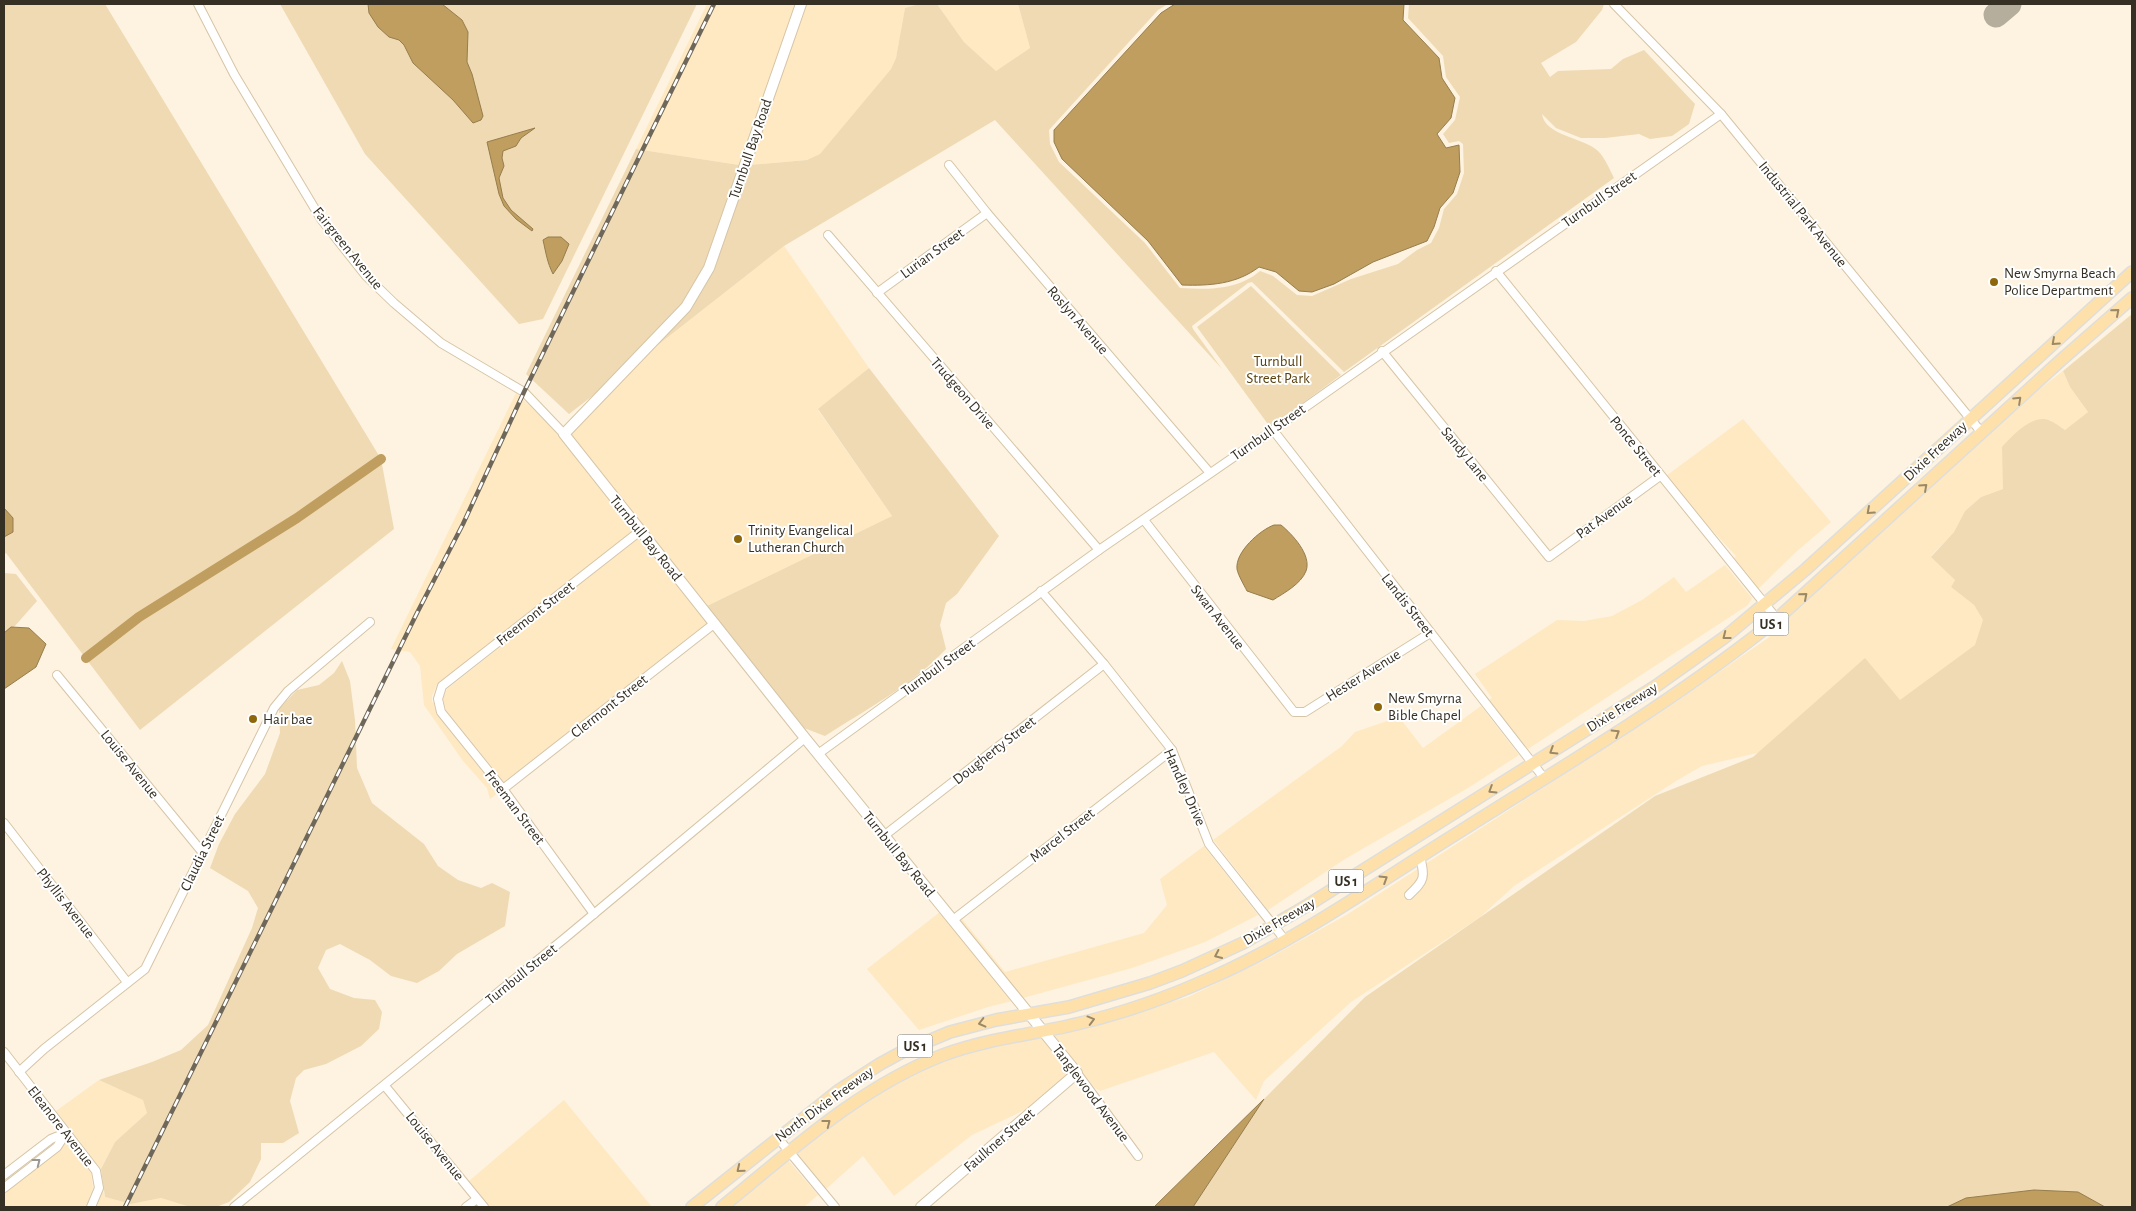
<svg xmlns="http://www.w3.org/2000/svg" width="2136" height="1211" font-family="'Alegreya Sans',sans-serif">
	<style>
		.built { fill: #fee9c3 }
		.green { fill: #efdab3 }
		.water { fill: #bf9e5f; stroke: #967d4d }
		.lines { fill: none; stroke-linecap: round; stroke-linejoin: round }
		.canal { stroke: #bf9e5f; stroke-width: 10 }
		.taxiway { stroke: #b6ae9d; stroke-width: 25 }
		.street-casing { stroke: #d6c5a7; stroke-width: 10 }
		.secondary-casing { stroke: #d6c5a7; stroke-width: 12 }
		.primary-casing { stroke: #dfdedc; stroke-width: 14 }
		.street { stroke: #fff; stroke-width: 8 }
		.secondary { stroke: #fff; stroke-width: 10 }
		.primary { stroke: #fee1aa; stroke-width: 11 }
		.rail-casing { stroke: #6f685a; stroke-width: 4.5 }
		.rail { stroke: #fff; stroke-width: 2.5; stroke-dasharray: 8; stroke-linecap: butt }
		.oneway { stroke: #9a8867 }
		.oneway2 { stroke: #9a9892 }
		.poi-dot { fill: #8d670a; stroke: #fff; stroke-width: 2 }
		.labels { text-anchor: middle; stroke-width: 4; stroke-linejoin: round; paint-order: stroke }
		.shield { fill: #fff; stroke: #726e66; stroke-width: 1 }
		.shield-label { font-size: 14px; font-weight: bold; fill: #363024 }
		.street-label { font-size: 15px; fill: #363024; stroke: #fff }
		.poi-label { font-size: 15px; fill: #363024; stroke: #fff; text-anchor: start }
		.park-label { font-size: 15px; fill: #5a4210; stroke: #fff }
	</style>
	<rect width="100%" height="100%" fill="#fdf3e0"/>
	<g class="built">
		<polygon points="707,4 796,4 739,165 636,149"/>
		<polygon points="806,4 919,4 905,8 896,58 891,69 820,155 807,160 750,165"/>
		<polygon points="937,4 1018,4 1030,48 996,71 964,42"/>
		<polygon points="784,246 869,368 818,410 892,516 707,606 644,528 571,434 654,348"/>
		<polygon points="2063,371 2070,387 2088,412 2065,430 2050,420 2003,475 2003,489 1981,497 1965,511 1954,532 1931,556 1955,580 1951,587 1974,605 1984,622 1974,651 1904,704 1791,736 1757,753 1702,766 1676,781 1514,886 1479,918 1351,1002 1264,1081 1256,1100 1214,1052 1100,1091 1095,1088 1053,1034 1092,1025 1188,997 1271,957 1348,914 1670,706 1768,638 1776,626 2024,401"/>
		<polygon points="516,393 535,410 560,437 633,531 437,685 432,696 432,702 434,703 437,715 499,792 490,799 487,788 463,761 424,705 420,666 410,652 391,649"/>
		<polygon points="1743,419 1831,522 1796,552 1758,589 1733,559 1736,556 1699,516 1666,476"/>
		<polygon points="638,538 707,623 504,782 446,710 443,699 447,689"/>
		<polygon points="1725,565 1752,598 1748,605 1528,749 1489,700 1492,698 1475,674 1557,620 1584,621 1612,616 1642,600 1674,577 1686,592"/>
		<polygon points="1481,706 1519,755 1468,788 1345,859 1268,910 1214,841 1213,840 1342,746 1355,732 1399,717 1423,748"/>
		<polygon points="1204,846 1258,915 1205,942 1132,968 1023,998 960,920 962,919 1005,972 1144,933 1167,905 1160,879"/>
		<polygon points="940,912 1012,1001 988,1007 919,1030 867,969"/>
		<polygon points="1041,1036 1071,1073 1031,1107 972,1135 894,1196 863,1156 826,1189 796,1154 854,1108 913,1073 971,1051"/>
		<polygon points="99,1080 144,1100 147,1113 115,1142 101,1169 56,1111"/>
		<polygon points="564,1100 652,1207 490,1207 484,1199 469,1181"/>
		<polygon points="66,1142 91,1173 93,1188 86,1207 4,1207 4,1194 60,1150"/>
		<polygon points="788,1160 818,1195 804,1207 729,1207"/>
		<polygon points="103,1190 105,1197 131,1204 161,1198 190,1207 97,1207"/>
	</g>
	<g class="green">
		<polygon points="4,4 105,4 381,459 394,529 140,730 6,553 4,554"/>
		<polygon points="280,4 697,4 543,319 519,324 365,154"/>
		<path d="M919,4H937L964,42L996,71L1030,48L1018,4H1168L1158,10L1049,130L1050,144L1059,162L1145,243L1180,288C1208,290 1238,290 1260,271L1273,276L1297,295L1312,296L1351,279L1398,264L1417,250L1431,243L1439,228L1444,209L1457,194L1464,173L1463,144L1459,141L1449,143L1443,134L1455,120L1460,97L1446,77L1443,56L1408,18L1409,4H1604L1602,10L1576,42L1541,63L1550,77L1558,71L1611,69L1623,59L1644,50L1695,104L1689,124L1672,136L1650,139L1639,134L1605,138H1581L1556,128L1542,114C1545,136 1583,137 1598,151C1605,158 1610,170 1614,178L1344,372L1252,282L1248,283L1192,326L1193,329L1222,369L995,120L784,246L654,348L691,309L713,269L750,165L807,160L820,154L891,69L896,58L905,8Z"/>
		<polygon points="636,149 739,165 704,266 682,304 600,390 569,414 526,374"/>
		<polygon points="1251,286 1341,375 1270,427 1197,327"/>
		<path d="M2132,314V1207H2105L2078,1192L1966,1198L1947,1207H1193L1264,1099L1365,997L1655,796L1753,757L1865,658L1900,700L1975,645L1983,620L1974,605L1951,587L1955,580L1931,557L1954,532L1965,511L1981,497L2003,489L2002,447C2011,437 2029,418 2044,419C2052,420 2059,426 2065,430L2088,412L2070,387L2063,371Z"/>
		<path d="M869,368L999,536L957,594L946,603L940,625L946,649C911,686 867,709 825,736L804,728L707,606L892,516L818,409Z"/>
		<polygon points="4,573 16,574 37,601 14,627 4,633"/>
		<polygon points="342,661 350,681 355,720 357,768 372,803 424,844 438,866 458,880 481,888 492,883 510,892 505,926 457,954 439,971 417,983 391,976 370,960 340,944 326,950 318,968 330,989 354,998 375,1000 382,1012 379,1029 361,1046 326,1064 304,1070 296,1078 290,1101 299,1133 283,1143 261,1143 261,1159 250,1182 229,1202 216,1207 190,1207 161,1198 131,1204 105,1197 101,1169 115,1142 147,1113 143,1100 99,1080 152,1062 181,1050 208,1025 252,928 258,908 248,891 210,868 219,844 235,814 265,774 280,733 279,709 297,690 319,685 334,673"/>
	</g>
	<g class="water">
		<polygon points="368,4 442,4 462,20 468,32 467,62 472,74 483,116 481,120 473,123 453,100 413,63 404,45 399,40 389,37 378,27 369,13"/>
		<path d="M1175,4H1404L1403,20L1439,58L1442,78L1455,98L1451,118L1437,134L1446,148L1459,145L1460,172L1453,193L1440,208L1434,227L1427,241L1373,262L1334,284L1312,292L1299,291L1276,272L1259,267C1237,284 1210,286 1182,285L1148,241L1062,159L1054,142V130L1161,13Z"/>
		<polygon points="535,128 521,138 516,146 503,151 502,158 504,166 499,178 503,198 511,210 533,229 532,231 516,219 504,206 499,194 487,142"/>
		<path d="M548,237H561L569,244L562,261L553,274C547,262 546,253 543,240Z"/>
		<polygon points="4,508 13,518 13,532 4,537"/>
		<path d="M1274,525H1281C1292,534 1312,555 1306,571C1301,584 1284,593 1273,600L1247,591C1244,585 1238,575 1237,569C1235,552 1260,530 1274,525Z"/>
		<polygon points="11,627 29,628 46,644 36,667 4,689 4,633"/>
		<polygon points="1264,1099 1193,1207 1154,1207"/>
		<polygon points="2034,1190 2078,1192 2105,1207 1947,1207 1966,1198"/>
	</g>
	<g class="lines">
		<polyline class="canal" points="86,658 139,617 297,518 381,459"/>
		<polyline class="taxiway" points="1996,15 2009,4"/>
		<g class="street-casing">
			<g id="street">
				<polyline points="198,4 234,74 321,219 366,276 394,303 441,343 524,392 564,434"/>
				<polyline points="1614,4 1721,114 1982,433"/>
				<polyline points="949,165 987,213 1210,473"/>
				<polyline points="828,235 1099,550"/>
				<polyline points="1496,271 1777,619"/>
				<polyline points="877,293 987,213"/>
				<polyline points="1382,351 1549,557 1660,476"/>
				<polyline points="1273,430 1544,778"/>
				<polyline points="1144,520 1294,712 1305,712 1430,633"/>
				<polyline points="1041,591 1104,664 1172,750 1209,844 1285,940"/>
				<polyline points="57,675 203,853"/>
				<polyline points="818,754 1099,550 1273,430 1721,114"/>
				<polyline points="503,789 715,623"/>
				<polyline points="4,823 127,982"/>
				<polyline points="885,835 1104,664"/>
				<path d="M1409,895C1425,880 1425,878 1420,856"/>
				<polyline points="594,914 503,789 441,712 438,699 442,686 640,531"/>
				<polyline points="953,920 1172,750"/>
				<polyline points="4,1052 96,1171 99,1188 91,1207"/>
				<polyline points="19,1072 44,1049 145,969 274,708 288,691 370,622"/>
				<polyline points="1077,1073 1138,1156"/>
				<polyline points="385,1086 484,1207"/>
				<polyline points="778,1138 835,1207"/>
				<polyline points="4,1175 51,1139 66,1133"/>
				<polyline points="4,1188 57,1147 66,1133"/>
				<polyline points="234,1207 565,938 805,738"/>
				<polyline points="466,1207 477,1199"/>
			</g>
		</g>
		<g class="secondary-casing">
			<polyline id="secondary" points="801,4 709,268 686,307 564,434 805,738 1077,1073 921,1207"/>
		</g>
		<g class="primary-casing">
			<g id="primary">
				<polyline points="692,1207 838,1091 880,1064 902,1052 950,1032 996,1020 1069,1007 1150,983 1182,971 1243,943 1308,905 1656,686 1725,637 1805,570 2132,272"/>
				<path d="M722,1207C791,1151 858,1088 943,1055C983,1040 1026,1035 1068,1026C1118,1015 1167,998 1213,977C1299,939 1377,883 1456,834C1565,765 1676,700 1777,619L2060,361L2132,298"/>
			</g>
		</g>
		<use href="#street" class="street"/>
		<use href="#secondary" class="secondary"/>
		<use href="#primary" class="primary"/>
		<g class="rail-casing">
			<polyline id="rail" points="125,1207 417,613 463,524 524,392 714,4"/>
		</g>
		<use href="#rail" class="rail"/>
	</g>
	<defs><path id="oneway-chevron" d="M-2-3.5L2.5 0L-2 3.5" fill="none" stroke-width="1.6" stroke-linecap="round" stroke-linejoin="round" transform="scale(1.25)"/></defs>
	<g class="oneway">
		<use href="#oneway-chevron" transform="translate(2116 312) rotate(-41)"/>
		<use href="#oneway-chevron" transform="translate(2055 342) rotate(138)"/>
		<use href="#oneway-chevron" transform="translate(2018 400) rotate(-43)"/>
		<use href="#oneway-chevron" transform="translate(1924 487) rotate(-42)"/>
		<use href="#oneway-chevron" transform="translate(1870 511) rotate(138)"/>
		<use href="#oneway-chevron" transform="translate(1804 596) rotate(-41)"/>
		<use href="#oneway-chevron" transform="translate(1726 636) rotate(142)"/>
		<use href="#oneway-chevron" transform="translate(1616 733) rotate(-32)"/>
		<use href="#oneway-chevron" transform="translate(1553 751) rotate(148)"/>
		<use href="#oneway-chevron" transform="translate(1492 790) rotate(148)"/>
		<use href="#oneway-chevron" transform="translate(1384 879) rotate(-32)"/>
		<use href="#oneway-chevron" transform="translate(1218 955) rotate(155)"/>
		<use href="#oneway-chevron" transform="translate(1091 1020) rotate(-15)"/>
		<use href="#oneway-chevron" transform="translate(982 1023) rotate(166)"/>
		<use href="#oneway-chevron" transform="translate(827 1123) rotate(-38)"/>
		<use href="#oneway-chevron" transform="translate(740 1169) rotate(141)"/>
	</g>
	<use class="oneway2" href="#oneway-chevron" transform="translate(37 1162) rotate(-38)"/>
	<g class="poi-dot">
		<circle cx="1994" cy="282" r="5"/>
		<circle cx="738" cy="539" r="5"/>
		<circle cx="1378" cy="707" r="5"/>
		<circle cx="253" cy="719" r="5"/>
	</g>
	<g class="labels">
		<g class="shield">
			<rect x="1753.5" y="612.5" width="35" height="23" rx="4"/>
			<rect x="1328.5" y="869.5" width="35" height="23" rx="4"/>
			<rect x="897.5" y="1034.5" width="35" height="23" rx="4"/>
		</g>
		<g class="shield-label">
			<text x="1771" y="629">US 1</text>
			<text x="1346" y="886">US 1</text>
			<text x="915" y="1051">US 1</text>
		</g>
		<g class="street-label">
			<text transform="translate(750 149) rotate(-71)" y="5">Turnbull Bay Road</text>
			<text transform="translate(1599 199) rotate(-35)" y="5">Turnbull Street</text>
			<text transform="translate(1803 214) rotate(51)" y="5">Industrial Park Avenue</text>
			<text transform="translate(348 248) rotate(51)" y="5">Fairgreen Avenue</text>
			<text transform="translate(932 253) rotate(-36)" y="5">Lurian Street</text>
			<text transform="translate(1078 320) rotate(49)" y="5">Roslyn Avenue</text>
			<text transform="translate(963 393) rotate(49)" y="5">Trudgeon Drive</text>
			<text transform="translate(1268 432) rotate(-35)" y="5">Turnbull Street</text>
			<text transform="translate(1636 446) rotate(51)" y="5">Ponce Street</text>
			<text transform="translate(1935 451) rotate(-43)" y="5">Dixie Freeway</text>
			<text transform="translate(1465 454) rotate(51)" y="5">Sandy Lane</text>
			<text transform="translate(1604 516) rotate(-36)" y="5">Pat Avenue</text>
			<text transform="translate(646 538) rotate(51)" y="5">Turnbull Bay Road</text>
			<text transform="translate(1408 605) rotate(52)" y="5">Landis Street</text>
			<text transform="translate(535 613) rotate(-38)" y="5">Freemont Street</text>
			<text transform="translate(1218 617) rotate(52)" y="5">Swan Avenue</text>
			<text transform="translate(938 667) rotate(-36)" y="5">Turnbull Street</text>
			<text transform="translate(1363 675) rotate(-32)" y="5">Hester Avenue</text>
			<text transform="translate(609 706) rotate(-38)" y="5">Clermont Street</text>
			<text transform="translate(1622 707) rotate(-32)" y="5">Dixie Freeway</text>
			<text transform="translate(994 750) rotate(-38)" y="5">Dougherty Street</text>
			<text transform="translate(130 764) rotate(51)" y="5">Louise Avenue</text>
			<text transform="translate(1185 787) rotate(66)" y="5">Handley Drive</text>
			<text transform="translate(515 807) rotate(53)" y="5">Freeman Street</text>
			<text transform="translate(1062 835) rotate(-38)" y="5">Marcel Street</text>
			<text transform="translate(202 853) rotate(-64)" y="5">Claudia Street</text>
			<text transform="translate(899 854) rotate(51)" y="5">Turnbull Bay Road</text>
			<text transform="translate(66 903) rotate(52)" y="5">Phyllis Avenue</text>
			<text transform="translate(1279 921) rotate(-30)" y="5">Dixie Freeway</text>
			<text transform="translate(521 974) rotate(-39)" y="5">Turnbull Street</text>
			<text transform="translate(1091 1093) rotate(53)" y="5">Tanglewood Avenue</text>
			<text transform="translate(824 1104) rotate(-36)" y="5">North Dixie Freeway</text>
			<text transform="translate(61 1126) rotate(52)" y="5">Eleanore Avenue</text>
			<text transform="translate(999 1140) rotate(-41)" y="5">Faulkner Street</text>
			<text transform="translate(435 1146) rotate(51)" y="5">Louise Avenue</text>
		</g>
		<g class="poi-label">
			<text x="2004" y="278">New Smyrna Beach<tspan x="2004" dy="17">Police Department</tspan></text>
			<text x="748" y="535">Trinity Evangelical<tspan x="748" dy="17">Lutheran Church</tspan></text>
			<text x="1388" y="703">New Smyrna<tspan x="1388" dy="17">Bible Chapel</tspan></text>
			<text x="263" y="724">Hair bae</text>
		</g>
		<g class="park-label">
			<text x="1278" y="366">Turnbull<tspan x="1278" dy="17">Street Park</tspan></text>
		</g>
	</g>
	<rect width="2136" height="1211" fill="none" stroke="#363024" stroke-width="10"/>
</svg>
